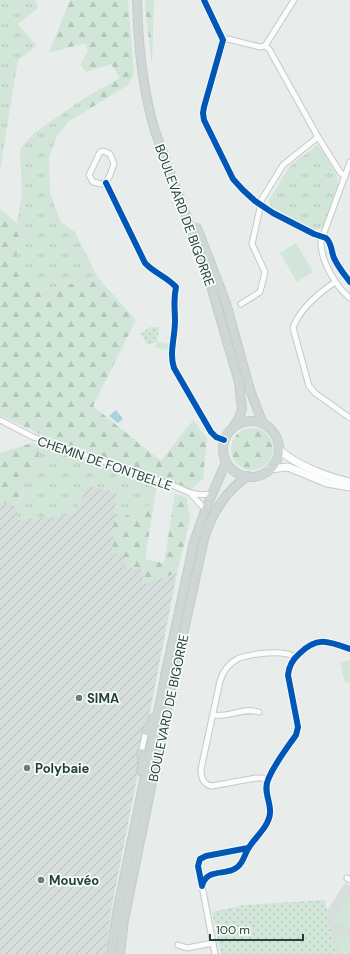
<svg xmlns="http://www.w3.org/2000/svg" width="350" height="954" font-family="'DM Sans',sans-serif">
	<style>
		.built { fill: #d6dedb }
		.industrial { fill: url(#industrial-furrows) }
		.grass { fill: url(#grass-tufts) }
		.forest { fill: url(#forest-firs) }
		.park { fill: url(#park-dots) }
		.pitch { fill: #d1e6d8 }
		.water { fill: url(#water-ripples) }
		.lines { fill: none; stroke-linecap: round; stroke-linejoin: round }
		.street-casing { stroke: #c5cac8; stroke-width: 7 }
		.secondary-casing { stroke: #c3cbc8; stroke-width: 9 }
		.primary-casing { stroke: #c3ccc9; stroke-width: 10 }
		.street { stroke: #fcfcfc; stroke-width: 5 }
		.secondary { stroke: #fcfcfc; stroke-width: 7 }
		.primary { stroke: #cfd7d5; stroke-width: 8 }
		.cycleway-casing { stroke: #f7fbf9; stroke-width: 8 }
		.cycleway { stroke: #0057b8; stroke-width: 6 }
		.poi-dot { fill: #697e78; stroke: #f7fbf9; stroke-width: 1.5 }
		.labels { text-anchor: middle; stroke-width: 3.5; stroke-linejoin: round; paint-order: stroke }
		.street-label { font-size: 13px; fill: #24423a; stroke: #f7fbf9 }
		.poi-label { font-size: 13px; font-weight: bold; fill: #24423a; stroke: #f7fbf9; text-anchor: start }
	</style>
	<defs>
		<pattern id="industrial-furrows" width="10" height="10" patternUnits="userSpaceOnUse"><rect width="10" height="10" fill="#d6dedb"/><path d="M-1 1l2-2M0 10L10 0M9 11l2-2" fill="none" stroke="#b8c0bd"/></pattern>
		<pattern id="grass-tufts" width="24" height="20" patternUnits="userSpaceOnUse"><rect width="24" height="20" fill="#d1e6d8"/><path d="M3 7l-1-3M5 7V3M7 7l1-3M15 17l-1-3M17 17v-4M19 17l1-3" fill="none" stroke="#b3c6ba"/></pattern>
		<pattern id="forest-firs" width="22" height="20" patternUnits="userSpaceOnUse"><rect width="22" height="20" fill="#d1e6d8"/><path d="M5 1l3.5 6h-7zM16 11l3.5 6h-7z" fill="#b3c6ba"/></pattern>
		<pattern id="park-dots" width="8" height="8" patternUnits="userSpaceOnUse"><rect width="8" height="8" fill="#d1e6d8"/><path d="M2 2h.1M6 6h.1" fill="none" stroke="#b3c6ba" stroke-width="1.8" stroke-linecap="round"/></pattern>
		<pattern id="water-ripples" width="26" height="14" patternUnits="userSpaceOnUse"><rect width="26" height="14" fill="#a9d4db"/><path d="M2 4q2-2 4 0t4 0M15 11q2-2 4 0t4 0" fill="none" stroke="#91b7bd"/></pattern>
	</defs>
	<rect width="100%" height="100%" fill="#e8edeb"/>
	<polygon class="built" points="345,883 350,886 350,954 336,954 327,911"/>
	<polygon class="industrial" points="88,485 117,493 112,552 124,554 143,569 143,584 177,573 111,911 106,954 0,954 0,502 16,506 18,520"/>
	<g class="grass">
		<polygon points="0,0 36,0 38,8 18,24 37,46 18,60 0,171"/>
		<polygon points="86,97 86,111 69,121 57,136 49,158 50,193 61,222 75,232 98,278 40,291 12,263 27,232 17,223 22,194 20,149 34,133"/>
		<polygon points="316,146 321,148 337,175 338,185 324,225 322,228 315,230 272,207 269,202 269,200 290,166"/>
		<polygon points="43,446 157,485 154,503 114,521 117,493 88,485 74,515 18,520 16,507"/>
	</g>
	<g class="forest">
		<polygon points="70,0 128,0 134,74 128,85 86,111 86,97 120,78 111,64 86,72 80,65 88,51 85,43 49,53"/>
		<polygon points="146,0 154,0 152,66 145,6"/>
		<polygon points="0,209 27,232 12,263 40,291 98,278 136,320 93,406 161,461 193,420 207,438 203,479 192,489 44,436 0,415"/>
		<circle cx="252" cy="449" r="21"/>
		<polygon points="32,443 43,446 16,506 0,502 0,453"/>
		<polygon points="175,494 187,498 190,520 177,573 143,584 143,570 125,567 124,554 112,552 114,521 154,503 145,559 164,563"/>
	</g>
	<g class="park">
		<polygon points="150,327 159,327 157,342 147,345 141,333"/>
		<polygon points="325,900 336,954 221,954 212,912 243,905"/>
	</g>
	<g class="pitch">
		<polygon points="296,243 313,272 297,282 280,253"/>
		<polygon points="157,342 169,344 167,350 156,348"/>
		<polygon points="350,660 350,682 345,683 340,662"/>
		<polygon points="350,895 350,927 348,929 334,921"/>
		<polygon points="348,935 350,942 350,954 340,954 336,937"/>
	</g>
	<polygon class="water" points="116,410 123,419 118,423 109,416"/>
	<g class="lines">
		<g class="street-casing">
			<g id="street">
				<path d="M204,0L223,40L204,107L203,113L204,120L233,179L243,190L255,201L273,213L314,234L326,238C332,243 331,251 334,258C338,267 344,274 350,282"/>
				<polyline points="223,40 228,39 260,47 265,46 269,49 318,137 340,172 345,177"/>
				<polyline points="265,46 294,0"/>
				<polygon points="103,151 110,154 114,164 110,175 106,183 101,184 93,182 89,175 100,152"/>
				<path d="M350,162L321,241C320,260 336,287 350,298"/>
				<path d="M106,183L145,263C154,273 166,276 176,287C173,301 175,308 175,321C175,337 169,353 174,368L211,432L216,437L224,440"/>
				<path d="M335,282C319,293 299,309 293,328L309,386L315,393L350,418"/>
				<polyline points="241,304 260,292 265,272 252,244 262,199 283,165 318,137"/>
				<path d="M0,420L33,437L172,485C186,491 198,498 213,493"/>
				<polyline points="191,494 203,507 205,511"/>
				<path d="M213,715C228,718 244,707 259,712"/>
				<polyline points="141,753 146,731"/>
				<path d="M267,780L262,778H256L212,786C203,784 201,778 201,769L220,681C223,671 229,663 239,658C252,654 283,649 295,657"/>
				<path d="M248,848L206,856L200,859L198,866L202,886C207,865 231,879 241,863C244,859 245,854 248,849C254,838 269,827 270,813C271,802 263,791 268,780C273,766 287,748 296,735L298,727L288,675C289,666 292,660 299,654C317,636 328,641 350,649"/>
				<polyline points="347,878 350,880"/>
				<polyline points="202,886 215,954"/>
				<polyline points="178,945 187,948 213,943"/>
			</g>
		</g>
		<g class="secondary-casing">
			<g id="secondary">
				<path d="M279,449C293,464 330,478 350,482"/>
				<polyline points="269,469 288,467 327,483 350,487"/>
			</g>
		</g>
		<g class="primary-casing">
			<g id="primary">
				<path d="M137,0C138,45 142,88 155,131L206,269L239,382L242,409L239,418L234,426"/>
				<polyline points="197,228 226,303 250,390 263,424"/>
				<circle cx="251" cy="449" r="28"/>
				<polyline points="165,676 194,542 205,511 226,462"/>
				<polyline points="146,731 151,724 153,718"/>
				<polyline points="141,753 143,762 141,771"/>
				<polyline points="111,954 117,913 166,673"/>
				<path d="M120,954L124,920L169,699L204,539C211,515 226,490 248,476"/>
			</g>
		</g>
		<use href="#street" class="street"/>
		<use href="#secondary" class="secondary"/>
		<use href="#primary" class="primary"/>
		<g class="cycleway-casing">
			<g id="cycleway">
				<path d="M204,0L223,40L204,107L203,113L204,120L233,179L243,190L255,201L273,213L314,234L326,238C332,243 331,251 334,258C338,267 344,274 350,282"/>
				<path d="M106,183L145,263C154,273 166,276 176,287C173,301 175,308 175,321C175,337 169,353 174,368L211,432L216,437L224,440"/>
				<path d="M248,848L206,856L200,859L198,866L202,886C207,865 231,879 241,863C244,859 245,854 248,849C254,838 269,827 270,813C271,802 263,791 268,780C273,766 287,748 296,735L298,727L288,675C289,666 292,660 299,654C317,636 328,641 350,649"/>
			</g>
		</g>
		<use href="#cycleway" class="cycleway"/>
	</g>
	<g class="poi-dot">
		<circle cx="79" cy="698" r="4"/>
		<circle cx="27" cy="768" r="4"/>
		<circle cx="41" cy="880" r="4"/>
	</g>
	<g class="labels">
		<g class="street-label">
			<text transform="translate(185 215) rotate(70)" y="5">BOULEVARD DE BIGORRE</text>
			<text transform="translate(105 463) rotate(19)" y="5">CHEMIN DE FONTBELLE</text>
			<text transform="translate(168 708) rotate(-78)" y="5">BOULEVARD DE BIGORRE</text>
		</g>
		<g class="poi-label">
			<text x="87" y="703">SIMA</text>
			<text x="35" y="773">Polybaie</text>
			<text x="49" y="885">Mouvéo</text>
		</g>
	</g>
	<path d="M210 934v6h93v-6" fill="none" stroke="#24423a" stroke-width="2"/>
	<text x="216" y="934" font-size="12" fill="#24423a" stroke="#f7fbf9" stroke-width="3" paint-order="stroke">100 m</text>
</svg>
